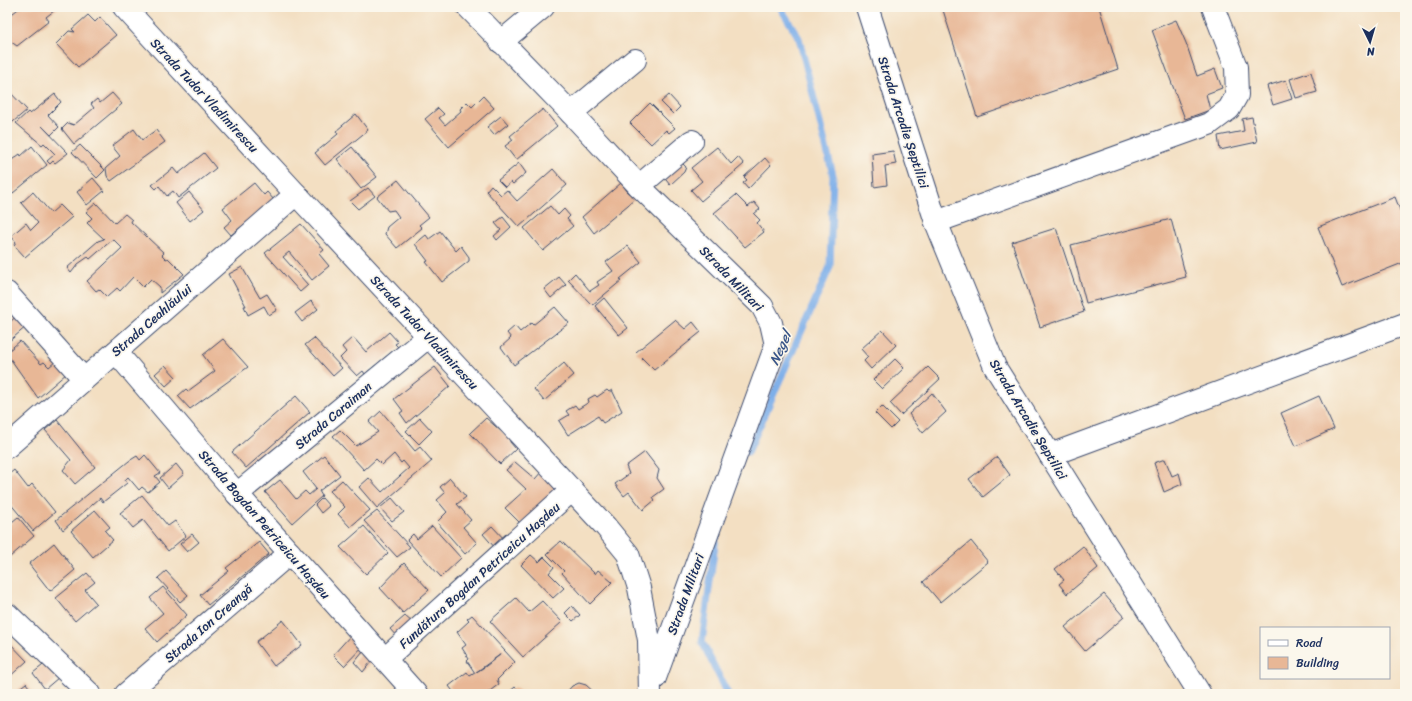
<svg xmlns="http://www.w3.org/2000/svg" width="1412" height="701" font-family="Sriracha,sans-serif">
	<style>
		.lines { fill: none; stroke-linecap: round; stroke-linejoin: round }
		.stream { stroke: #7eafe9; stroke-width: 7 }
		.building { fill: #e8b796 }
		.minor-casing { stroke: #3b496d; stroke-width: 24 }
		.major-casing { stroke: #3b496d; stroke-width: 24 }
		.minor { stroke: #fff; stroke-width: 22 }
		.major { stroke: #fff; stroke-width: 22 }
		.labels { text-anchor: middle; stroke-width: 3.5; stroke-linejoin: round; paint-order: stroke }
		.street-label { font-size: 13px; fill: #1b2f5e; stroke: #fbf7ec }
		.water-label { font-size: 14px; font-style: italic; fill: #395588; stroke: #fbf7ec }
	</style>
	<rect width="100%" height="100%" fill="#fbf7ec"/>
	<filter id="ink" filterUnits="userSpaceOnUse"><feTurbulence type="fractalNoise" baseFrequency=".025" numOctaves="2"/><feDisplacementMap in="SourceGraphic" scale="8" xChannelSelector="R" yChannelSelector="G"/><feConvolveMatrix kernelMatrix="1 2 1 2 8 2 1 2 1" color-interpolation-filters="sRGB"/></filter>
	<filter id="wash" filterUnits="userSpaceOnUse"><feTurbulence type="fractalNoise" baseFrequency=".012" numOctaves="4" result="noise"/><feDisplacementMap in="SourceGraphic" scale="16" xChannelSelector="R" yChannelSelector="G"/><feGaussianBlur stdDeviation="0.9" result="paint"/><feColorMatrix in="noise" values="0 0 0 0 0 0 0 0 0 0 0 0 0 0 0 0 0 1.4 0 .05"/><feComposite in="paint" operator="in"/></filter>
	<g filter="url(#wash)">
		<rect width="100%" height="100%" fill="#f3dfc2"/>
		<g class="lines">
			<g class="stream">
				<polyline points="748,452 830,267 833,175 799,38 780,7"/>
				<polyline points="716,536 702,642 728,694"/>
			</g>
		</g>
		<g id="blocks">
			<g class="building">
				<polygon points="21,7 59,7 46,17 49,21 17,46 7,39 7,15 8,15 9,16"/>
				<polygon points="942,7 1099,7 1118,69 977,117"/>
				<polygon points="88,15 95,22 100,17 116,35 78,67 56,44 69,31 75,32 72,29"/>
				<polygon points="1176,20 1186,43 1197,76 1215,69 1222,88 1206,94 1210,110 1185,119 1152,30"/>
				<polygon points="1311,72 1317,92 1296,98 1290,79"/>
				<polygon points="1286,80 1292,99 1273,105 1267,86"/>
				<polygon points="7,89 27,110 7,127"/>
				<polygon points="112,93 122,104 74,144 62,129 68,123 74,125 94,108 91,104 97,99 100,103"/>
				<polygon points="55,94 61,102 48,115 59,127 51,135 42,126 68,153 55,163 53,161 50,164 47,161 55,154 44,143 42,145 16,123 28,112 30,114"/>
				<polygon points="669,95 680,107 673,114 661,102"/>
				<polygon points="483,96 494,108 449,147 425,119 438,108 444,114 439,118 445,125 461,111 460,109 467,102 472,107"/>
				<polygon points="650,103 675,128 669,133 666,130 651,144 630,123"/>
				<polygon points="543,109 557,126 516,160 505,146 513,140 510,136"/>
				<polygon points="356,114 368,130 325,165 315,153 338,134 336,131"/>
				<polygon points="501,116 508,124 494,135 487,127"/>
				<polygon points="1252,117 1257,142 1220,150 1218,136 1244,131 1242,119"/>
				<polygon points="134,129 142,140 156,130 165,142 111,181 107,176 106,168 120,156 112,146"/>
				<polygon points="80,145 105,170 97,178 72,152"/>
				<polygon points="32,146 47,165 7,198 7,170 12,165 9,162 20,154 21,156"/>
				<polygon points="352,147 377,177 361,189 337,159"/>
				<polygon points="717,147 731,164 738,157 744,164 701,201 691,190 702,181 691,168"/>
				<polygon points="893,151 896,164 885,166 887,185 874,187 872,154"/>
				<polygon points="204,153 216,168 178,198 173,191 167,196 159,186 156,189 152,185 173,168 178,174"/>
				<polygon points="765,158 771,165 748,189 743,183 747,180 744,177"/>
				<polygon points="679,160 686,167 684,172 670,185 662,175"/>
				<polygon points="519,163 526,173 513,184 511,182 505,187 498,180"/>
				<polygon points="553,169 567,185 519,227 486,191 491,185 501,195 507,190 517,201"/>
				<polygon points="93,178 104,191 87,205 77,192"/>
				<polygon points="398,180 429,217 419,225 422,228 397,248 385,234 387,227 399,217 394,210 388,211 377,197"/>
				<polygon points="254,183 264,195 267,192 274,200 231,235 224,227 232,220 223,208"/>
				<polygon points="621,183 634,200 594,233 582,217"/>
				<polygon points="368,188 375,196 358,209 350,201"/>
				<polygon points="33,192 51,213 60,205 72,217 25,257 14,245 16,242 11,236 26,223 31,230 38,223 21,203"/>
				<polygon points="189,192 204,210 190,221 176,203"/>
				<polygon points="736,195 748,207 754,202 760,209 754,214 760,220 757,223 764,232 745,247 714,213"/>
				<polygon points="1395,197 1405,223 1405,262 1342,287 1318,227"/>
				<polygon points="96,203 115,223 125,214 132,220 131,222 164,253 162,255 166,259 168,258 184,274 160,293 160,287 151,279 143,287 133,277 120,291 117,288 107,297 99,289 96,291 87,281 122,248 113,239 90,259 88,257 78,264 71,273 67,268 98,241 104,239 87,223 92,218 86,212"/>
				<polygon points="550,206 558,215 564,209 570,216 567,219 573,226 543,251 524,228"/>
				<polygon points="503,217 511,227 497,240 494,236 501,230 495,223"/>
				<polygon points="1171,219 1186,277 1086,303 1071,245"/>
				<polygon points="301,224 324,250 319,254 329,266 312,280 289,252 283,257 308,285 300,292 265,253"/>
				<polygon points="1056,228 1084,312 1040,327 1012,242"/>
				<polygon points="440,231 456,251 461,246 469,257 469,261 442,282 426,262 428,261 415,244 426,235 429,239"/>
				<polygon points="628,246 641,262 620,279 622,280 592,305 568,280 575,273 590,291 599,285 597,282 613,271 606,262"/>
				<polygon points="242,267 260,298 267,294 277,310 269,315 264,306 248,315 244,306 246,306 229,274"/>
				<polygon points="559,277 566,285 551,298 544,289"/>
				<polygon points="604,298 628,328 619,335 595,306"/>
				<polygon points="311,301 318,309 302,322 295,313"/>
				<polygon points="555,307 569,323 514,365 501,347 511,338 507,333 515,326 520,332 531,323 533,325"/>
				<polygon points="18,315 27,326 7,343 7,317 11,321"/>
				<polygon points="675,320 685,329 693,322 701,332 654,370 636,352"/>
				<polygon points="882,330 896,345 871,369 864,361 868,357 861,349"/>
				<polygon points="389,332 398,342 395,344 398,347 365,374 363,371 357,376 340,358 346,352 342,347 353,337 366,352"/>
				<polygon points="314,338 342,368 333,376 305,345"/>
				<polygon points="223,339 248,367 190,409 178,396 186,389 188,391 215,371 203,355"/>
				<polygon points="20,341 41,364 44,362 49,367 56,361 67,373 38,398 7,354 7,352"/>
				<polygon points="895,359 904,368 882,389 873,380"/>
				<polygon points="564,363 574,375 544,401 534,389"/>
				<polygon points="165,365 176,377 166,386 155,374"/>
				<polygon points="435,367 450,386 407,423 400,413 403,411 394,399"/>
				<polygon points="928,367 940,379 901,415 890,403"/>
				<polygon points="607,390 609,392 612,390 622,411 603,423 598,416 568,435 559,421 569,415 566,411 575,405 578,409 589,402 588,399 595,395 597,397"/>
				<polygon points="932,393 946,412 923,433 909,414"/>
				<polygon points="296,396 310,412 246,468 232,452"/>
				<polygon points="1319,396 1334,429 1296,446 1281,413"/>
				<polygon points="882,406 898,422 891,429 875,413"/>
				<polygon points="381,411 415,451 420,447 432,461 377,508 359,487 369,478 382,492 409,468 403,461 401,463 394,454 382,465 376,459 364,470 333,436 340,430 356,446 378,432 369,422"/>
				<polygon points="420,418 432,431 419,444 406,431"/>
				<polygon points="486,418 510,439 510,442 516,449 500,464 470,433"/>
				<polygon points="57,420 95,467 75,484 63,470 71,460 45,430"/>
				<polygon points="645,452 659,470 657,478 664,489 653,497 655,500 643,510 629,492 624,496 615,484 629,474 626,466"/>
				<polygon points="145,455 160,473 155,476 160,482 148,492 142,487 139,490 128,477 125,480 127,483 103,502 100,498 63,530 56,520 129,461 137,456 140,460"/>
				<polygon points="324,455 340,475 319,491 322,496 292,523 265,492 280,480 296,499 305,491 309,495 316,489 303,472"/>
				<polygon points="997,457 1010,475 983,497 969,479"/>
				<polygon points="1165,459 1172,476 1179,473 1182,484 1164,492 1154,463"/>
				<polygon points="515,462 535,479 542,471 563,493 521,524 505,508 526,489 506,470"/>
				<polygon points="176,464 184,474 168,488 160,478"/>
				<polygon points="14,470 28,488 32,484 55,512 33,531 9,502 7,504 7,476"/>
				<polygon points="450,478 466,497 457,504 471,520 463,527 477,543 465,554 437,522 447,512 437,500 445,493 440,487"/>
				<polygon points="342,480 370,510 350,527 338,514 345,507 330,491"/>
				<polygon points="142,495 168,526 175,521 186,536 168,551 143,520 133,528 120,513"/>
				<polygon points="322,498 329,506 321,513 315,505"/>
				<polygon points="392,498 404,512 392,521 380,508"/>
				<polygon points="95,510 110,527 105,531 113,540 93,557 71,531"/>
				<polygon points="377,511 410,547 397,557 364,521"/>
				<polygon points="18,517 34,536 10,557 7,553 7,526"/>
				<polygon points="364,526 388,553 366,574 340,547"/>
				<polygon points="432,526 461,558 441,577 407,540 413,534 417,539"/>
				<polygon points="492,526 506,541 496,549 483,534"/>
				<polygon points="192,534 199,542 187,552 180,544"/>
				<polygon points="561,541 595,574 598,570 612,582 590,604 562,573 564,571 547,554"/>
				<polygon points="971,541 988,562 940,602 923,582"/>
				<polygon points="259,542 269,554 208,605 200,595 229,571 226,568"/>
				<polygon points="54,543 75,570 50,591 29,564"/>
				<polygon points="1083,546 1098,568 1067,594 1059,584 1064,580 1055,569"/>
				<polygon points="531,555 539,562 544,557 554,567 549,573 564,588 553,598 521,565"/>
				<polygon points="404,563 429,590 403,613 380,588"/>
				<polygon points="166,571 188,595 180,602 158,578"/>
				<polygon points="87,573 95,582 85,590 96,603 75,621 56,598"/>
				<polygon points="163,587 187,615 157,642 145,628 163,613 150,598"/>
				<polygon points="1104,594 1124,617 1085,651 1065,627"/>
				<polygon points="516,598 529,612 542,601 562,622 523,657 490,621"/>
				<polygon points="572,606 580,615 573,621 565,613"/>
				<polygon points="472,615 515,662 497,680 499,684 486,694 455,694 449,686 467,672 470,676 486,666 501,654 475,673 467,661 469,659 462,648 466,645 457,632 469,621 467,619"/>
				<polygon points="405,616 413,623 397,637 390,629"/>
				<polygon points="283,620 302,645 274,666 256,642"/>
				<polygon points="351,635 367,642 344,666 333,655"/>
				<polygon points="7,640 27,661 7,679"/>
				<polygon points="368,645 377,654 363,672 354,662"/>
				<polygon points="52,658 65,672 45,689 33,673"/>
				<polygon points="26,683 34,694 14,694 13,693"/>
				<polygon points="579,683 586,685 596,694 565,694 572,686"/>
				<polygon points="515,687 522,694 507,694"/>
			</g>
		</g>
	</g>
	<g filter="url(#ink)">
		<use href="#blocks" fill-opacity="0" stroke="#3b496d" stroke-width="1"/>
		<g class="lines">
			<g class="minor-casing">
				<g id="minor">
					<polyline points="124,7 296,194 606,527 628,554 639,588 649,640 650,694"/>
					<polyline points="468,7 571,113 639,186 762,306 771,323 776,345 655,678"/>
					<polyline points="501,42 543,7"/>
					<polyline points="571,113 635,60"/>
					<polyline points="639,186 692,141"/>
					<polyline points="936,222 1209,124 1229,109 1237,95 1236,67 1213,7"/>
					<polyline points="7,293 84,379"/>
					<polyline points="116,352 237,494 416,694"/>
					<polyline points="7,447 296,194"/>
					<polyline points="1050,455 1405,324"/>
					<polyline points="237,494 429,336"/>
					<polyline points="7,614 90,694"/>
					<polyline points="385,659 572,490"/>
					<polyline points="126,694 290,553"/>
				</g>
			</g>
			<g class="major-casing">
				<polyline id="major" points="867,7 936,222 995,367 1200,694"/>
			</g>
			<use href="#minor" class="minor"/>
			<use href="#major" class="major"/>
		</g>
	</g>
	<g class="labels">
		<g class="street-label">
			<text transform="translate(205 95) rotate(47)" y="5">Strada Tudor Vladimirescu</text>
			<text transform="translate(904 122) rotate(72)" y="5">Strada Arcadie Șeptilici</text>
			<text transform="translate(732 278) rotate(46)" y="5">Strada Militari</text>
			<text transform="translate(151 320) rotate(-41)" y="5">Strada Ceahlăului</text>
			<text transform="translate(425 332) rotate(47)" y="5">Strada Tudor Vladimirescu</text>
			<text transform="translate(333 415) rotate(-40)" y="5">Strada Caraiman</text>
			<text transform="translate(1029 419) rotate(59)" y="5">Strada Arcadie Șeptilici</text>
			<text transform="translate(265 524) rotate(49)" y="5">Strada Bogdan Petriceicu Hașdeu</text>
			<text transform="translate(479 575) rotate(-42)" y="5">Fundătura Bogdan Petriceicu Hașdeu</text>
			<text transform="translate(685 594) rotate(-70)" y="5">Strada Militari</text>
			<text transform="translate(208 623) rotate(-41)" y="5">Strada Ion Creangă</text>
		</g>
		<g class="water-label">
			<text transform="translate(780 348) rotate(-66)" y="5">Negel</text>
		</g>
	</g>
	<rect width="1412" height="701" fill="none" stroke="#fbf7ec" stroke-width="24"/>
	<rect x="1260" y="627" width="130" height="52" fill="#fbf7ec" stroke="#a1a7b3"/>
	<rect x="1268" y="640" width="20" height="6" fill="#ffffff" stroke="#a1a7b3"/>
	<text x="1296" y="647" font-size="12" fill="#1b2f5e">Road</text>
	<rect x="1268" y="657" width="20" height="12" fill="#e8b796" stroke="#a1a7b3"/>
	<text x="1296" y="667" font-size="12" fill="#1b2f5e">Building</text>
	<g transform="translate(1370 42) rotate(175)" stroke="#fbf7ec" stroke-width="3" paint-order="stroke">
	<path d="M0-3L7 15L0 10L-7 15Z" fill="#1b2f5e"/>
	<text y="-6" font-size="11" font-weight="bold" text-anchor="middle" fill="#1b2f5e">N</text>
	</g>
</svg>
